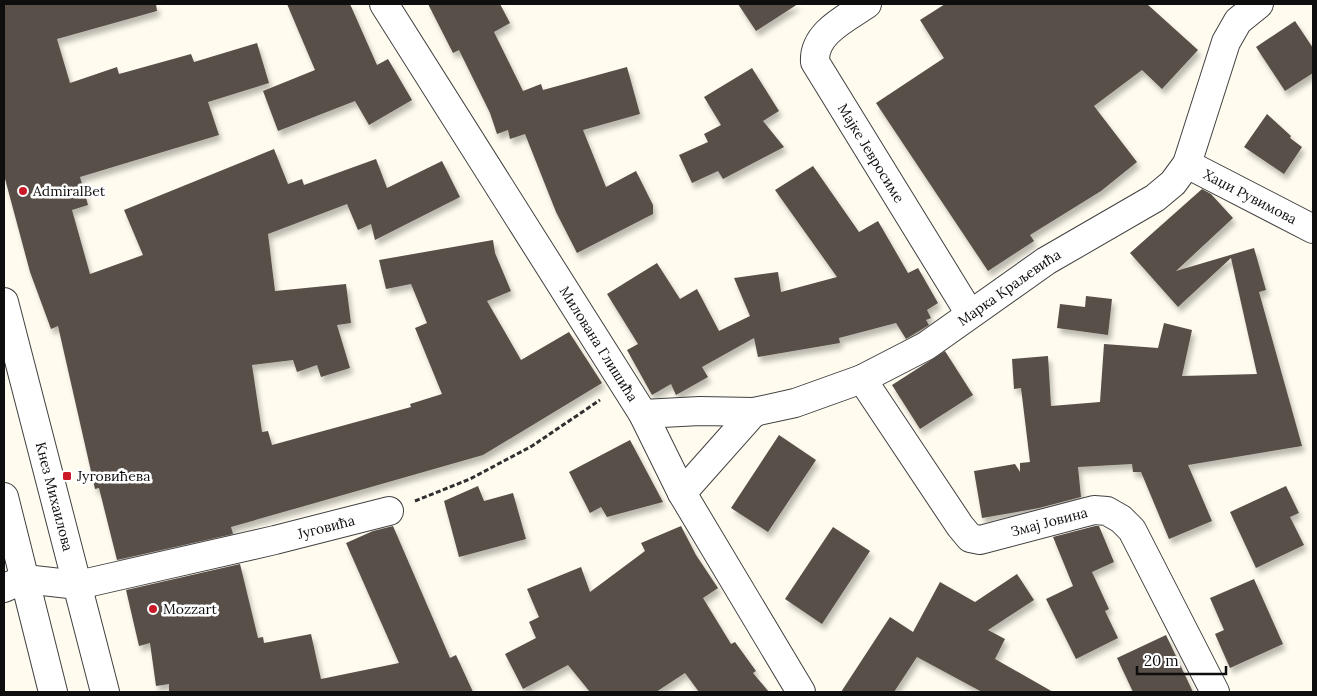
<svg xmlns="http://www.w3.org/2000/svg" width="1317" height="696" font-family="Lora,serif">
	<style>
		.building { fill: #584f49; filter: url(#shadow) }
		.lines { fill: none; stroke-linecap: round; stroke-linejoin: round }
		.minor-casing { stroke: #414141; stroke-width: 30 }
		.path { stroke: #303030; stroke-width: 3; stroke-dasharray: 5 2.5; stroke-linecap: butt }
		.minor { stroke: #fff; stroke-width: 28 }
		.poi-dot { fill: #cb1928; stroke: #fff; stroke-width: 2 }
		.labels { text-anchor: middle; stroke-width: 5; stroke-linejoin: round; paint-order: stroke }
		.street-label { font-size: 14px; fill: #0e0e0e; stroke: #fff }
		.poi-label { font-size: 14px; fill: #0e0e0e; stroke: #fff; text-anchor: start }
	</style>
	<defs>
		<filter id="shadow"><feDropShadow dx="3" dy="5.5" stdDeviation="2.5" flood-color="#0004"/></filter>
	</defs>
	<rect width="100%" height="100%" fill="#fffbef"/>
	<g class="building">
		<polygon points="4,4 156,4 157,11 57,39 70,83 117,67 119,74 191,54 194,62 257,43 269,83 208,102 219,135 80,177 88,205 72,210 90,274 143,255 124,210 274,149 288,184 302,179 304,185 376,159 387,188 442,161 460,197 375,240 371,224 358,230 347,204 268,234 275,291 346,284 351,323 337,325 350,368 321,377 317,365 297,372 293,360 252,365 262,432 268,431 272,445 411,407 410,404 442,394 415,328 427,323 411,284 386,289 379,260 493,240 495,253 511,291 487,301 521,360 569,332 602,383 483,455 231,527 233,534 117,560 99,488 95,489 58,326 51,329 30,272 4,175"/>
		<polygon points="287,4 350,4 377,65 388,59 412,100 369,125 355,101 278,131 263,91 315,70"/>
		<polygon points="428,4 500,4 510,23 494,32 523,91 541,84 543,90 627,67 640,114 583,130 606,187 636,171 653,205 653,214 577,253 556,212 525,134 510,139 508,130 497,134 490,113 459,50 453,53"/>
		<polygon points="738,4 798,4 756,31"/>
		<polygon points="945,4 1147,4 1198,50 1162,89 1142,70 1094,106 1137,162 1101,191 1030,235 1034,241 988,271 876,103 944,58 920,20"/>
		<polygon points="1295,21 1313,48 1313,73 1285,91 1256,47"/>
		<polygon points="752,68 779,111 763,121 784,147 723,179 718,171 692,183 679,155 708,142 704,134 721,125 704,97"/>
		<polygon points="1267,114 1291,136 1290,138 1302,147 1284,174 1244,147"/>
		<polygon points="813,166 859,232 878,221 908,273 918,268 938,303 927,310 931,318 926,320 929,325 906,339 896,323 839,338 840,343 758,357 754,338 702,367 708,377 676,395 671,384 652,395 627,350 638,344 607,294 657,263 680,299 697,289 719,331 750,316 734,278 778,272 781,292 837,277 775,190"/>
		<polygon points="1202,189 1211,194 1233,218 1176,271 1254,248 1266,290 1259,292 1302,446 1188,465 1212,521 1169,539 1141,472 1133,472 1132,464 1078,467 1081,497 1039,508 982,518 974,471 1015,464 1020,472 1020,463 1030,462 1021,388 1014,389 1012,359 1048,356 1051,406 1100,402 1104,344 1158,348 1164,323 1192,330 1182,376 1257,374 1231,258 1178,307 1130,253"/>
		<polygon points="1086,296 1112,299 1108,335 1057,328 1060,304 1085,307"/>
		<polygon points="945,351 973,395 920,429 892,385"/>
		<polygon points="779,435 816,460 768,532 731,508"/>
		<polygon points="630,440 663,502 607,517 601,507 590,513 569,472"/>
		<polygon points="478,486 484,501 513,493 526,539 459,557 444,501"/>
		<polygon points="1286,486 1299,513 1290,517 1304,545 1256,568 1230,512"/>
		<polygon points="393,526 450,658 456,655 473,692 169,692 169,684 156,686 150,643 139,646 126,590 240,564 258,638 263,637 264,643 311,634 321,679 399,663 346,543 373,531"/>
		<polygon points="681,526 696,555 718,588 703,598 731,644 735,642 756,671 753,673 769,692 699,692 685,673 656,692 590,692 568,665 523,689 505,654 536,638 529,622 539,617 527,589 581,567 590,592 645,551 641,543"/>
		<polygon points="1095,526 1099,526 1114,562 1092,572 1109,609 1105,611 1118,638 1076,659 1046,599 1073,586 1053,537"/>
		<polygon points="833,527 870,551 822,624 785,599"/>
		<polygon points="1017,574 1034,600 988,630 1005,639 995,659 1053,692 982,692 917,657 894,692 841,692 890,617 913,632 940,582 975,602"/>
		<polygon points="1254,579 1283,644 1230,668 1215,634 1224,630 1210,598"/>
		<polygon points="1166,635 1193,692 1133,692 1117,658"/>
	</g>
	<g class="lines">
		<g class="minor-casing">
			<g id="minor">
				<path id="s1" d="M384,4L643,414L682,493L801,692"/>
				<path id="s2" d="M867,4C847,18 813,33 815,62L970,314"/>
				<path id="s3" d="M1187,164L1313,229"/>
				<path id="s4" d="M4,302L105,692"/>
				<path id="s5" d="M862,379L960,526L970,538L980,540L1094,510L1107,511L1121,519L1132,530L1215,692"/>
				<path id="s6" d="M643,414L700,411L754,412L795,403L862,379L926,346L1046,261L1155,198L1173,183L1187,164L1226,42L1238,21L1259,4"/>
				<polyline points="682,493 754,412"/>
				<polyline points="4,497 53,692"/>
				<path id="s7" d="M4,588L25,579L78,585L275,540L389,511"/>
			</g>
		</g>
		<polyline class="path" points="415,501 470,479 532,446 600,400"/>
		<use href="#minor" class="minor"/>
	</g>
	<g class="poi-dot">
		<circle cx="23" cy="191" r="5"/>
		<rect x="62" y="471" width="10" height="10" rx="2.5"/>
		<circle cx="153" cy="609" r="5"/>
	</g>
	<g class="labels">
		<g class="street-label">
			<text dy="5" stroke="none"><textPath href="#s2" startOffset="189">Мајке Јевросиме</textPath></text>
			<text dy="5" stroke="none"><textPath href="#s3" startOffset="71">Хаџи Рувимова</textPath></text>
			<text dy="5" stroke="none"><textPath href="#s6" startOffset="398">Марка Краљевића</textPath></text>
			<text dy="5" stroke="none"><textPath href="#s1" startOffset="402">Милована Глишића</textPath></text>
			<text dy="5" stroke="none"><textPath href="#s4" startOffset="201">Кнез Михаилова</textPath></text>
			<text dy="5" stroke="none"><textPath href="#s5" startOffset="274">Змај Јовина</textPath></text>
			<text dy="5" stroke="none"><textPath href="#s7" startOffset="331">Југовића</textPath></text>
		</g>
		<g class="poi-label">
			<text x="33" y="196">AdmiralBet</text>
			<text x="77" y="481">Југовићева</text>
			<text x="163" y="614">Mozzart</text>
		</g>
	</g>
	<rect width="1317" height="696" fill="none" stroke="#0e0e0e" stroke-width="10"/>
	<path d="M1137 666v8h89v-8" fill="none" stroke="#0e0e0e" stroke-width="2.5"/>
	<text x="1144" y="666" font-size="15" fill="#0e0e0e" stroke="#ffffff" stroke-width="4" paint-order="stroke">20 m</text>
</svg>
